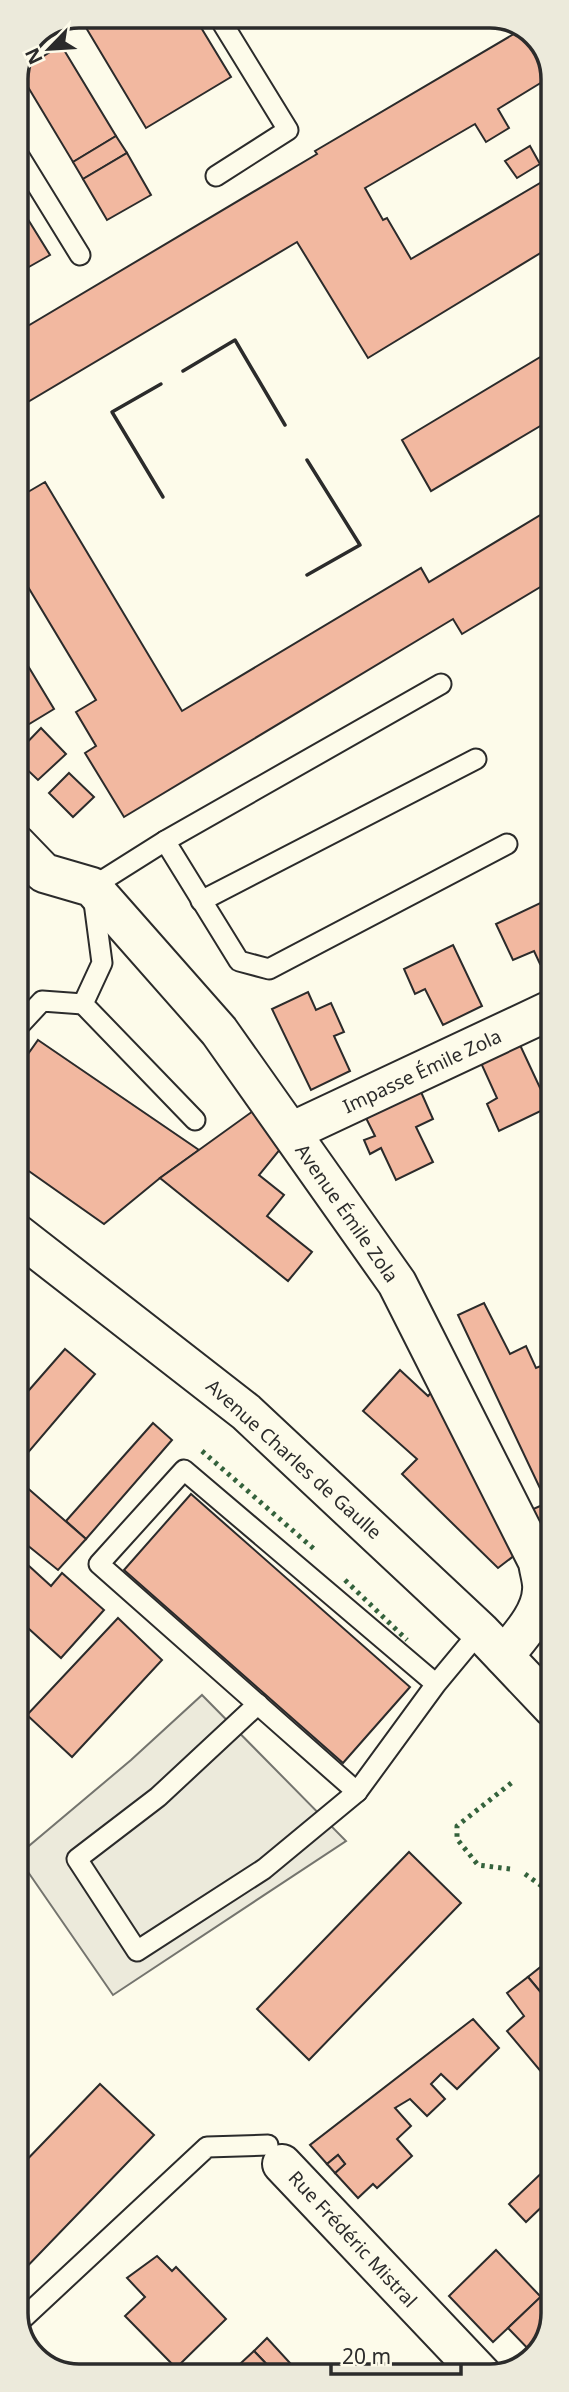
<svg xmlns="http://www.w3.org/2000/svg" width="569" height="2392" font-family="'Noto Sans',sans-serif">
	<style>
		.parking { fill: #eceadb; stroke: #74746e; stroke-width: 2 }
		.building { fill: #f2b8a0; stroke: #2b2b2b; stroke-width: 2 }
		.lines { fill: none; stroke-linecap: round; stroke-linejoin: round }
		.lane-casing { stroke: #2b2b2b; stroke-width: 23 }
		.street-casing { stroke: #2b2b2b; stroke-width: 42 }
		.primary-casing { stroke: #2b2b2b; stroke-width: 42 }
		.lane { stroke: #fdfbea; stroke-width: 19 }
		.street { stroke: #fdfbea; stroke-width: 38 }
		.primary { stroke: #fdfbea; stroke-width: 38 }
		.hedge { stroke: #34623c; stroke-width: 5; stroke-dasharray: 3.5 5; stroke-linecap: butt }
		.wall { stroke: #2b2b2b; stroke-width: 3.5 }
		.labels { text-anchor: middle; stroke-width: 5; stroke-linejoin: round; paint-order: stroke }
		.street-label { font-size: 19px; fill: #2b2b2b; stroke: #fdfbea }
		.rim { fill: none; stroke: #2b2b2b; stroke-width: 3.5 }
	</style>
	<rect width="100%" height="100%" fill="#fdfbea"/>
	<polygon class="parking" points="202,1695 346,1841 113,1995 17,1856 131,1760"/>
	<g class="building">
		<polygon points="79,16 194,16 231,77 146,128"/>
		<polygon points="524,28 552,76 498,109 509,128 486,142 475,124 365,188 383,220 387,218 411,259 552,176 552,246 368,358 297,242 16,409 16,333 317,154 315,151"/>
		<polygon points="61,45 116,136 73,162 19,72"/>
		<polygon points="116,136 127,153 83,179 73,162"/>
		<polygon points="530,146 540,164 517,178 505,161"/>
		<polygon points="127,153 151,195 107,220 83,179"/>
		<polygon points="16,200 50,255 27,268 16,250"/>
		<polygon points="552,350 552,419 431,491 402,440"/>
		<polygon points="45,482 182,711 421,568 429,582 552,508 552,580 462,634 453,619 124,817 85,753 96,746 76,712 96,700 19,572 16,574 16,499"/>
		<polygon points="16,646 54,709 16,732"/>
		<polygon points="41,728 66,754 38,780 16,759 16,754"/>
		<polygon points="69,773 94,797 73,817 49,793"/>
		<polygon points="553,897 553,958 540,964 534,951 513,960 496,924"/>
		<polygon points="453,945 482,1006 443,1025 425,989 415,994 404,969"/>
		<polygon points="308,992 316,1010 331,1003 344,1032 334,1036 350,1071 311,1090 272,1009"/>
		<polygon points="38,1040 199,1150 160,1178 104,1224 16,1162 16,1071"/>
		<polygon points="520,1045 549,1107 499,1131 487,1104 497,1098 481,1063"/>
		<polygon points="421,1092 433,1119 416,1127 433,1162 396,1180 381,1148 370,1154 364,1140 375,1136 366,1118"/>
		<polygon points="260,1106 286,1142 259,1175 284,1195 267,1216 312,1252 288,1281 160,1178"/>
		<polygon points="484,1303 510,1354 526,1346 536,1368 543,1365 553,1386 553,1527 541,1532 531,1510 547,1503 458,1315"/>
		<polygon points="65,1349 95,1374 20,1462 16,1459 16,1405"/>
		<polygon points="400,1370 428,1396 439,1384 519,1552 498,1568 402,1474 417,1459 363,1411"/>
		<polygon points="153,1423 172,1440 86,1539 66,1521"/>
		<polygon points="16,1478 86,1539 58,1570 16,1536"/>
		<polygon points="191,1494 410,1687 343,1763 124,1570"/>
		<polygon points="17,1555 51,1586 62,1573 104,1610 61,1658 17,1618"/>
		<polygon points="118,1618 162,1660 72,1757 27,1715"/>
		<polygon points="409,1852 461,1903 309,2060 257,2009"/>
		<polygon points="543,1965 553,1977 553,2007 528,1977"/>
		<polygon points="528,1977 553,2007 553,2086 507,2031 524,2016 507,1993"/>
		<polygon points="473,2019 499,2048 457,2089 441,2074 431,2084 445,2099 427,2116 410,2099 395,2108 411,2126 397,2139 412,2156 377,2188 373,2184 358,2198 335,2173 345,2164 338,2155 327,2164 310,2145"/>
		<polygon points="100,2084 154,2135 17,2277 17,2170"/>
		<polygon points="338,2155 345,2164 335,2173 327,2164"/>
		<polygon points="553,2162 553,2196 526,2222 509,2204"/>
		<polygon points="496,2250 541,2297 493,2342 449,2296"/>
		<polygon points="157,2256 172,2271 176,2267 226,2319 176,2368 125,2316 145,2297 127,2278"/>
		<polygon points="553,2285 553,2313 538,2354 535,2356 508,2328"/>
		<polygon points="267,2338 301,2375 277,2375 254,2351"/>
		<polygon points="254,2351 277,2375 227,2376"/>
	</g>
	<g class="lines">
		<g class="lane-casing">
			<g id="lane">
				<polyline points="16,151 80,255"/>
				<polyline points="216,176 288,130 218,16"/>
				<polyline points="165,841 441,684"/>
				<polyline points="201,901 476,759"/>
				<polyline points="16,1029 42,1001 83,1004"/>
				<polyline points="195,1120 83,1004 102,963 92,887 165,841 239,961 269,969 507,844"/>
				<polyline points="436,1684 184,1470 99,1564 357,1792 436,1684 480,1631"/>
				<polyline points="258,1704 158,1797 77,1859 137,1951 264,1869 357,1792"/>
				<polyline points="17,2324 207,2147 268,2145"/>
			</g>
		</g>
		<g class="street-casing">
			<g id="street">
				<path d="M16,844L44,873L92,887L219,1031L397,1283L538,1562C539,1571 543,1581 542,1590C541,1615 519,1637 504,1656"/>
				<polyline points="291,1132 553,1009"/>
				<polyline points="282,2164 482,2375"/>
			</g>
		</g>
		<g class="primary-casing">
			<polyline id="primary" points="16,1233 246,1412 480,1631 553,1708"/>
		</g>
		<use href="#lane" class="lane"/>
		<use href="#street" class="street"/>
		<use href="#primary" class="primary"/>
		<g class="hedge">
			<polyline points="202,1451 314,1549"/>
			<polyline points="345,1580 407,1640"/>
			<polyline points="510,1869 478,1865 457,1839 457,1826 515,1780"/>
			<polyline points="525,1874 553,1894"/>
		</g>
		<g class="wall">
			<polyline points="183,371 235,340 285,425"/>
			<polyline points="161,384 112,412 163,497"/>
			<polyline points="307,575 360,545 307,460"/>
		</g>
	</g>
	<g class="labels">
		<g class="street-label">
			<text transform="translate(422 1071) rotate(-25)" y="7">Impasse Émile Zola</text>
			<text transform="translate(347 1213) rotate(55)" y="7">Avenue Émile Zola</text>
			<text transform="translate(294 1459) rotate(42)" y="7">Avenue Charles de Gaulle</text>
			<text transform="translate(353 2239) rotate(47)" y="7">Rue Frédéric Mistral</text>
		</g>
	</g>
	<path d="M0 0H569V2392H0ZM79 28H490A51 51 0 0 1 541 79V2313A51 51 0 0 1 490 2364H79A51 51 0 0 1 28 2313V79A51 51 0 0 1 79 28Z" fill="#eceadb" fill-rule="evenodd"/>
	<path class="rim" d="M79 28H490A51 51 0 0 1 541 79V2313A51 51 0 0 1 490 2364H79A51 51 0 0 1 28 2313V79A51 51 0 0 1 79 28Z"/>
	<g transform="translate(49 49) rotate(245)" stroke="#fdfbea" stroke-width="5" paint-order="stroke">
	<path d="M0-5L12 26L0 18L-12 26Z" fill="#2b2b2b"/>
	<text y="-10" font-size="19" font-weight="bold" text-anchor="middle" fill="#2b2b2b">N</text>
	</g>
	<path d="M331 2364v10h130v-10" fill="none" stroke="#2b2b2b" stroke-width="3.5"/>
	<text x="342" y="2364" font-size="21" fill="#2b2b2b" stroke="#fdfbea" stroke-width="5" paint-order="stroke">20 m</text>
</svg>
